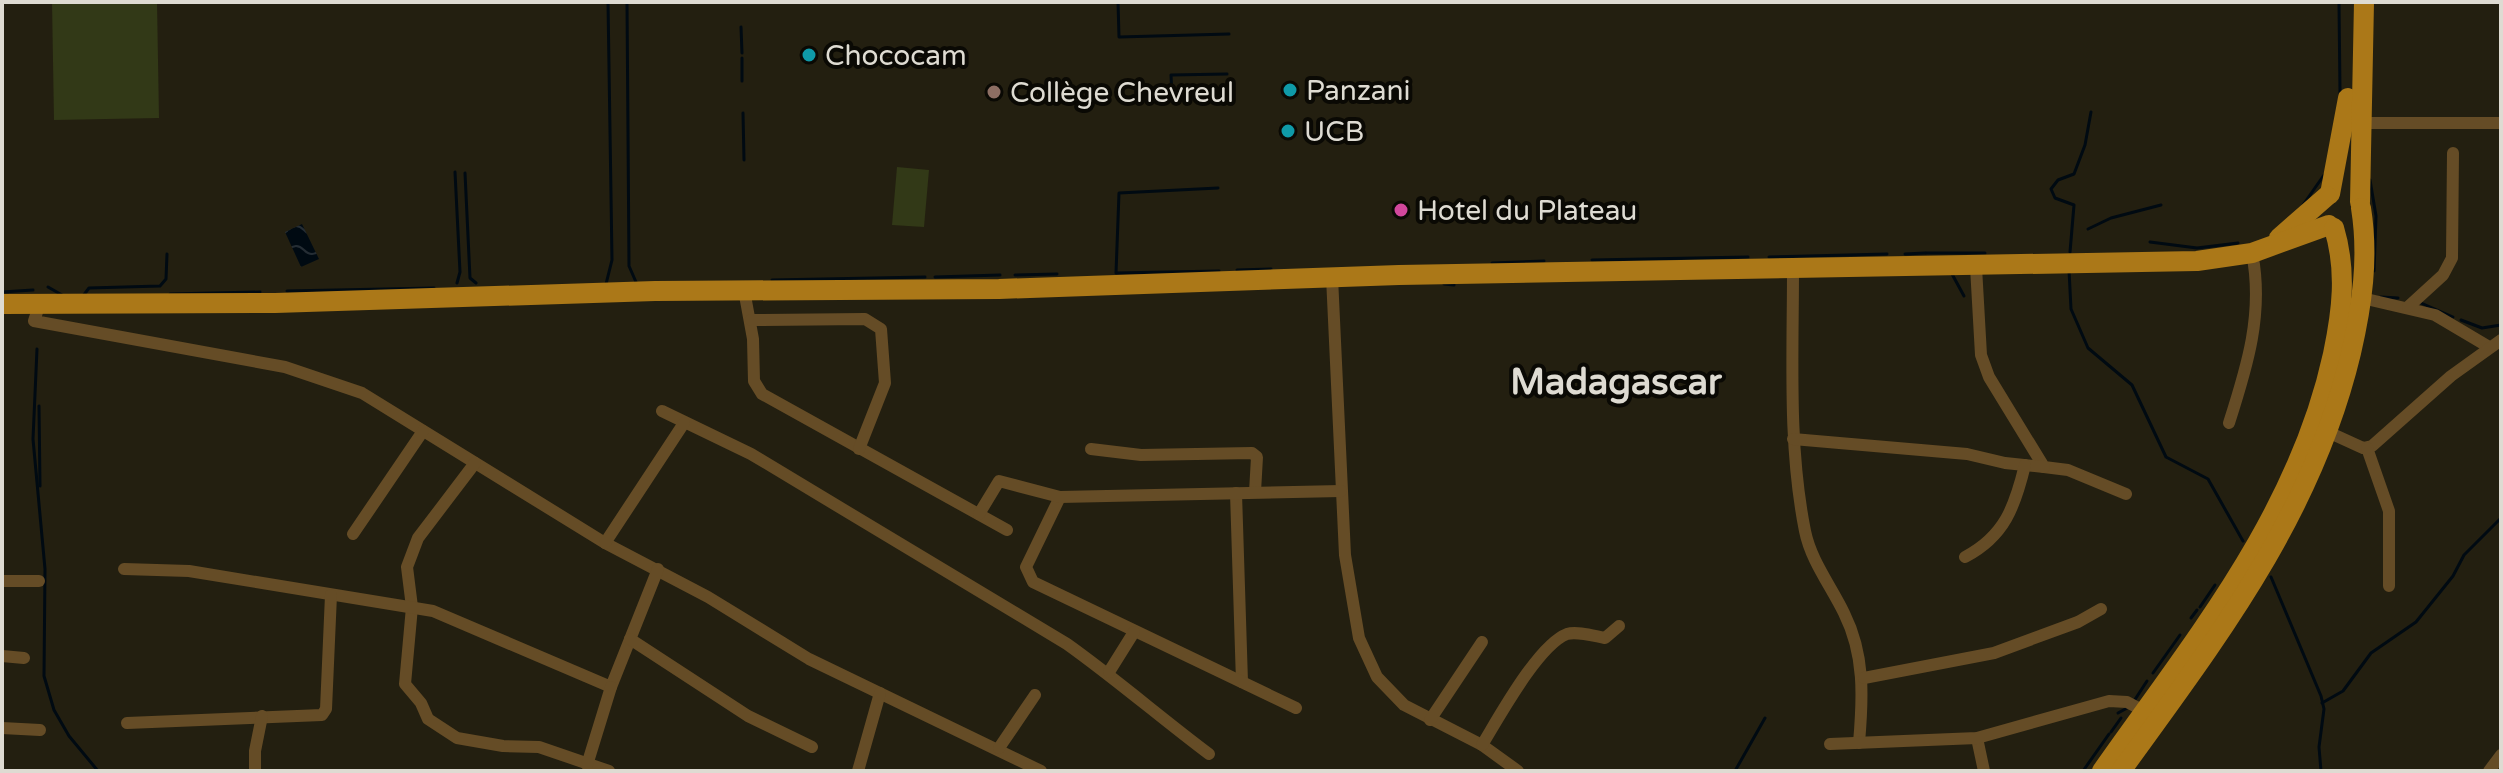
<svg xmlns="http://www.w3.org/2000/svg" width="2503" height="773" font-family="'Varela Round',sans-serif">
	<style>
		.park { fill: #323917 }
		.water { fill: url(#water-waves) }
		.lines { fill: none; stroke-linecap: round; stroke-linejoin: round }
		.stream { stroke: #000a12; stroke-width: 3 }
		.minor { stroke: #654c26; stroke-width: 12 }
		.primary { stroke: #ab7818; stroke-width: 20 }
		.culture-dot { fill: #0f9aa8; stroke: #0a0904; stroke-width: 3 }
		.education-dot { fill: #8d6e63; stroke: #0a0904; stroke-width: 3 }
		.hotel-dot { fill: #d1479c; stroke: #0a0904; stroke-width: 3 }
		.labels { text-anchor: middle; stroke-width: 8; stroke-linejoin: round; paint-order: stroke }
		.poi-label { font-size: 28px; fill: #dedbd2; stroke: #0a0904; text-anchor: start }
		.district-label { font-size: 36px; font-weight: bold; fill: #dedbd2; stroke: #0a0904 }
	</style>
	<defs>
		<pattern id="water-waves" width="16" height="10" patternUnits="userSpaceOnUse" patternTransform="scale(2)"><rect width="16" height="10" fill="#000a12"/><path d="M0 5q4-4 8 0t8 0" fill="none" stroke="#252d34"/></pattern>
	</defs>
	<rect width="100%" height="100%" fill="#231f10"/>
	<g class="park">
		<polygon points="52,2 157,2 159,118 54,120"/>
		<polygon points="897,167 929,170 924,227 892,225"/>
	</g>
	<polygon class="water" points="302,224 319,259 301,267 285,232"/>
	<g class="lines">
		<g class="stream">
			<polyline points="627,2 629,266 636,282"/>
			<polyline points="1118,2 1119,37 1229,34"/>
			<polyline points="2339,2 2340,93"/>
			<polyline points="741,27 742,53"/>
			<polyline points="742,58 742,81"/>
			<polyline points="1172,96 1171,75 1227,74"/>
			<polyline points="743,113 744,160"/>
			<polyline points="455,172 460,272 457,283"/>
			<polyline points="465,173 470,278 476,283"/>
			<polyline points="2370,180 2376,216 2374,271"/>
			<polyline points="1218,188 1119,193 1116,273 1219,271"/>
			<polyline points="2303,205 2324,175"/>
			<polyline points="2088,229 2111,218 2161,205"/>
			<polyline points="2150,242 2197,248 2238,243"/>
			<polyline points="2070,252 2074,205 2055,198 2051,189 2058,180 2074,174 2085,145 2091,112"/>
			<polyline points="1926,253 1985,253"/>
			<polyline points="1905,254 1925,253"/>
			<polyline points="1769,257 1887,254"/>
			<polyline points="1592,260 1748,257"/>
			<polyline points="1492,263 1544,261"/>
			<polyline points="1237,270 1271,269"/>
			<polyline points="2069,270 2071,309 2088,348 2132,385 2166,457 2208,479 2243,541"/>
			<polyline points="1952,274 1964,296"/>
			<polyline points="1015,275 1057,274"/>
			<polyline points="935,277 1000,275"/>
			<polyline points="772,280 925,277"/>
			<polyline points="606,284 612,260 608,2"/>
			<polyline points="1444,284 1454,285"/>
			<polyline points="48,287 62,295"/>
			<polyline points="287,291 434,288"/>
			<polyline points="2,292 33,290"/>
			<polyline points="170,294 260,292"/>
			<polyline points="83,296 89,288 160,286 166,279 167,254"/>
			<polyline points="2381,297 2398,298"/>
			<polyline points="2421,303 2453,317"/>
			<polyline points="2461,320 2482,328 2501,325"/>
			<polyline points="37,349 33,439 45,569 44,676 54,710 69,736 98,771"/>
			<polyline points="39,406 40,486"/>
			<polyline points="2271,577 2321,696 2324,709 2319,747 2321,771"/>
			<polyline points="2200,607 2215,585"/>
			<polyline points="2191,618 2197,610"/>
			<polyline points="2153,673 2180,635"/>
			<polyline points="2134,701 2147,681"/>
			<polyline points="2322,703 2343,691 2371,653 2416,622 2453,576 2464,555 2501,518"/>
			<polyline points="2118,713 2129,707"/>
			<polyline points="2111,732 2121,718"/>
			<polyline points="1735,771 1765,718"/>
			<polyline points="2083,771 2109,734"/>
		</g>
		<g class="minor">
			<polyline points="2359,123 2501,123"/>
			<polyline points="1976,267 1981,355 1989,377 2044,467 2068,470 2126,494"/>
			<path d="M1793,270C1793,357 1788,446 1805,531C1811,561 1831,586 1844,613C1865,655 1863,697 1859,743"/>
			<polyline points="1332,277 1345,555 1359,638 1377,677 1404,705 1482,745 1518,771"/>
			<polyline points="744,290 753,339 754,381 762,394 1007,530"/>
			<polyline points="2362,298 2435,315 2489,347"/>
			<polyline points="40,303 34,321 285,367 362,393 605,543 708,597 809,659 1041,771"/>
			<polyline points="2408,307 2443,275 2452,258 2453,153"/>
			<polyline points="751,320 865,319 881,329 885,383 859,449"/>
			<path d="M662,411L751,454L1067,644C1116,679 1161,718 1209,754"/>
			<path d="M2229,423C2247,367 2264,313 2252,253"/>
			<polyline points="2328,432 2363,448 2372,446 2451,376 2501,340"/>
			<polyline points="1793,439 1967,454 2005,463 2044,467"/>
			<polyline points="2367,448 2389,511 2389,586"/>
			<polyline points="1091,449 1141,455 1252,453 1257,457 1255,492"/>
			<polyline points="475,463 418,538 407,567 412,607 405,684 421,703 428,719 457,738 503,746 539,747 609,771"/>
			<polyline points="1236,493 1242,682"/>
			<polyline points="1060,497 1026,567 1033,582 1296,708"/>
			<polyline points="979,514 999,481 1060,497 1341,491"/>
			<polyline points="353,534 423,431"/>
			<polyline points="605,543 684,423"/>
			<path d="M1965,557C2005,536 2015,506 2025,465"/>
			<polyline points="124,569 189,571 433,611 611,687 658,569"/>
			<polyline points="2,581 39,581"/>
			<polyline points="630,639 748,716 812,747"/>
			<polyline points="2,656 24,658"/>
			<polyline points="1109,672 1134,632"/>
			<polyline points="1864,678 1994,653 2078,622 2101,609"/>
			<polyline points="1430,720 1482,642"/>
			<polyline points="127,723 322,715 326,709 331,595"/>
			<polyline points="2,728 40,730"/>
			<polyline points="1977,738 1984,771"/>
			<polyline points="1830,744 1977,738 2109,701 2127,702 2144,711"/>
			<path d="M1482,745C1498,719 1538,645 1567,634C1577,631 1594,636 1605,638L1619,626"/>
			<polyline points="999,748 1035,695"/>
			<polyline points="587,765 611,687"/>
			<polyline points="255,771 255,751 262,716"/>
			<polyline points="858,771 880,693"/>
			<polyline points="2489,771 2501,755"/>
		</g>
		<g class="primary">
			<polyline points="2330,194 2348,98"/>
			<polyline points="2360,202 2364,2"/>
			<polyline points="2279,238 2327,196"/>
			<polyline points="2,304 275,303 655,291 999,289 1399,275 2197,261 2252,253 2329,225"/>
			<path d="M2102,771C2194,640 2298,515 2333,354C2342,311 2347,271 2334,228"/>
			<path d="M2121,771C2217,638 2312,516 2351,353C2362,305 2369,258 2361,208"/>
		</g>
	</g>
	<g class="culture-dot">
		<circle cx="809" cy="55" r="8"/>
		<circle cx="1290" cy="90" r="8"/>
		<circle cx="1288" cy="131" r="8"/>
	</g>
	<circle class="education-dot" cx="994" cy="92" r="8"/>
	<circle class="hotel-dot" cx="1401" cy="210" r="8"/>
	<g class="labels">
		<g class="poi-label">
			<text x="825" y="65">Chococam</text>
			<text x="1306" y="100">Panzani</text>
			<text x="1010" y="102">Collège Chevreul</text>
			<text x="1304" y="141">UCB</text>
			<text x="1417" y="220">Hotel du Plateau</text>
		</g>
		<g class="district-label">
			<text x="1616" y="394">Madagascar</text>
		</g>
	</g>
	<rect width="2503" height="773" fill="none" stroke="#dedbd2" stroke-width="8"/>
</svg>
